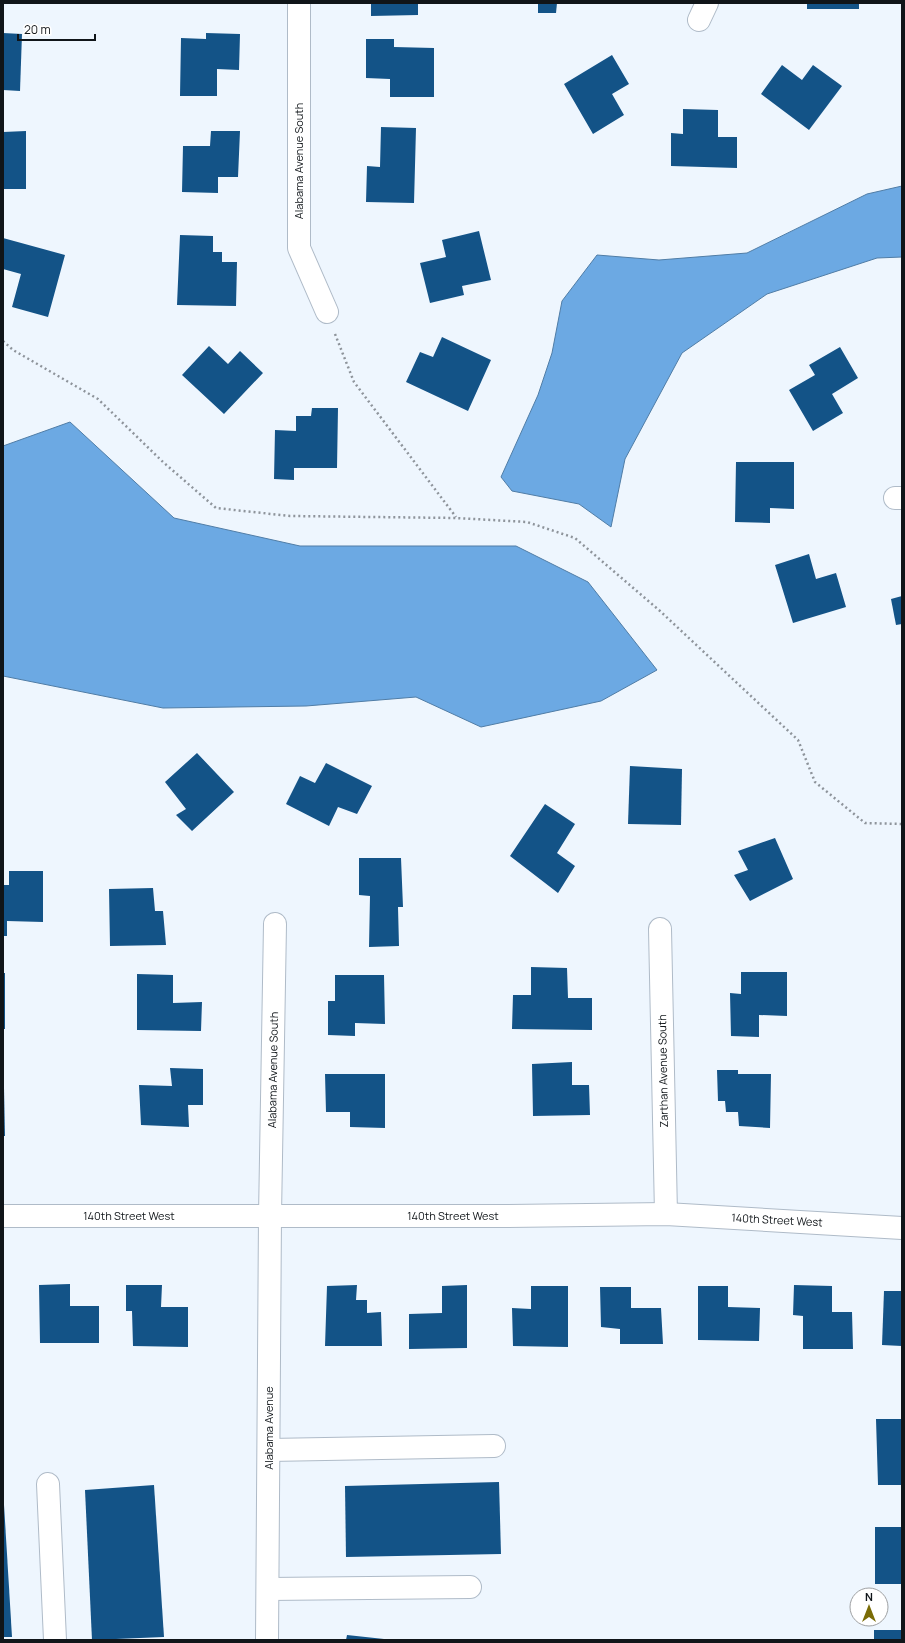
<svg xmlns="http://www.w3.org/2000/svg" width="905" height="1643" font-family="Manrope,sans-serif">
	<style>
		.water { fill: #6ca9e3; stroke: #507da6 }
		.building { fill: #135387 }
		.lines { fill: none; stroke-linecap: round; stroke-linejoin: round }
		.minor-casing { stroke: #afbbc8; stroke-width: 24 }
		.path { stroke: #8e949b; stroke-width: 2.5; stroke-dasharray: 2 3; stroke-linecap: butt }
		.minor { stroke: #fff; stroke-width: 22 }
		.labels { text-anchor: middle; stroke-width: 4; stroke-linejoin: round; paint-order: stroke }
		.street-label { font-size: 11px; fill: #101519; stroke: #fff }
	</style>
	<rect width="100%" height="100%" fill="#eef6fe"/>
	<g class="water">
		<polygon points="902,186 902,257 877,258 767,294 682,353 625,459 611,527 579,504 512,491 501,477 538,395 552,353 562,301 597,255 659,260 747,253 867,194"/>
		<polygon points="70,422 174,518 300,546 516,546 588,582 657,670 601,701 481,727 416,697 306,706 163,708 3,676 3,446"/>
	</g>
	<g class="building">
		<polygon points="371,3 418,3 418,15 371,16"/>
		<polygon points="538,3 557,3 556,13 538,13"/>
		<rect x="807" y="3" width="52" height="6"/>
		<polygon points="3,33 22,34 20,91 3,90"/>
		<polygon points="206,33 240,34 239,70 217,69 217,96 180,96 181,38 206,39"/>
		<polygon points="366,39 394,39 394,47 434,48 434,97 390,97 390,79 366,78"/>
		<polygon points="612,55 629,84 612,94 624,115 593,134 564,84"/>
		<polygon points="782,65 802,80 813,65 842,86 809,130 761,94"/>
		<polygon points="683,109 718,110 718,137 737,137 737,168 671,166 671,133 683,134"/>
		<polygon points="381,127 416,128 414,203 366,202 367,166 380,167"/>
		<polygon points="26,131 26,189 3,189 3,132"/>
		<polygon points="211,131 240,131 238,177 218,177 218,193 182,192 183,146 210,146"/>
		<polygon points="479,231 491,280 462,286 464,295 430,303 420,263 446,257 442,240"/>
		<polygon points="180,235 213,236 213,252 222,252 222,262 237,262 236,306 177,305"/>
		<polygon points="3,238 65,255 48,317 12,307 21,274 3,269"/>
		<polygon points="442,337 491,360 468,411 406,382 420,352 433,357"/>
		<polygon points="209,346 228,364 240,351 263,373 224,414 182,375"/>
		<polygon points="840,347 858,378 832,394 843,413 813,431 789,390 815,375 809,365"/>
		<polygon points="312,408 338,408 337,468 294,468 294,480 274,479 275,430 296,431 296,416 311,416"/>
		<polygon points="736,462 794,462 794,509 770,508 770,523 735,522"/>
		<polygon points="809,554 816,579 836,573 846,607 793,623 775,565"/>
		<polygon points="902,596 902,624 896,625 891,599"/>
		<polygon points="197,753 234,792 192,831 176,815 186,809 165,782"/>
		<polygon points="326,763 372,786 357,814 338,807 329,826 286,804 300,776 315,783"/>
		<polygon points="630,766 682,769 681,825 628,824"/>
		<polygon points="545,804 575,824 557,853 575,866 558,893 510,856"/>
		<polygon points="775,838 793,879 750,901 734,875 748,870 738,851"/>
		<polygon points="359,858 401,858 403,907 398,907 399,946 369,947 370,896 359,895"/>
		<polygon points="9,871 43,871 43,922 7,921 7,936 3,936 3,885 9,885"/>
		<polygon points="153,888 155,911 163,911 166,945 110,946 109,889"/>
		<polygon points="531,967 567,968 568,998 592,998 592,1030 512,1029 513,995 531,995"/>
		<polygon points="741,972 787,972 787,1016 759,1015 759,1037 731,1036 730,993 741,994"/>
		<rect x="3" y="973" width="2" height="56"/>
		<polygon points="137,974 173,975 173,1003 202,1002 201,1031 137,1030"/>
		<polygon points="335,975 384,975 385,1024 355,1023 355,1036 328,1035 328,1001 335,1001"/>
		<polygon points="572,1062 572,1085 589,1085 590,1115 533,1116 532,1064"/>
		<polygon points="170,1068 203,1069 203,1105 188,1105 189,1127 141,1125 139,1085 172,1086"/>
		<polygon points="717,1070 738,1070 738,1074 771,1074 770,1128 739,1126 738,1112 726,1112 725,1101 718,1101"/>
		<polygon points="325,1074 385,1074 385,1128 350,1127 350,1112 326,1112"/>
		<polygon points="3,1088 4,1088 5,1136 3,1136"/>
		<polygon points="70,1284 70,1306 99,1306 99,1343 40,1343 39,1285"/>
		<polygon points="126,1285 162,1285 161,1307 188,1307 188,1347 133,1346 132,1311 126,1311"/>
		<polygon points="357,1285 356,1300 367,1300 367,1313 381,1312 382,1346 325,1346 327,1286"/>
		<polygon points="467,1285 467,1348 409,1349 409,1314 442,1313 442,1286"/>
		<polygon points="794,1285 832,1286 832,1312 852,1312 853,1349 803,1349 803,1316 793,1315"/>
		<polygon points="531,1286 568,1286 568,1347 513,1346 512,1308 531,1309"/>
		<polygon points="698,1286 728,1286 728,1307 760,1308 759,1341 698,1340"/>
		<polygon points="600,1287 631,1287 631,1308 661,1308 663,1344 620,1344 620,1329 601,1327"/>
		<polygon points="884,1291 902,1291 902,1346 882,1345"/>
		<polygon points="876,1419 902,1419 902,1485 878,1485"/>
		<polygon points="499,1482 501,1554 346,1557 345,1486"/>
		<polygon points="154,1485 164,1637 92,1640 85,1490"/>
		<polygon points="3,1488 12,1637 3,1637"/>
		<rect x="875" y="1527" width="27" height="57"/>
		<rect x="874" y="1630" width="28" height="10"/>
		<polygon points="347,1635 384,1639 384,1640 346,1640"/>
	</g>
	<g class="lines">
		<g class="minor-casing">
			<g id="minor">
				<polyline points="299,3 299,248 327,312"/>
				<polyline points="699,20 707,3"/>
				<polyline points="895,498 902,498"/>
				<polyline points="660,929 666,1214"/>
				<polyline points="3,1216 507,1216 666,1214 902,1228"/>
				<polyline points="269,1450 494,1446"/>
				<polyline points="48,1484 55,1640"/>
				<polyline points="268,1589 470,1587"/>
				<polyline points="267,1640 270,1216 275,924"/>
			</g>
		</g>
		<g class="path">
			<polyline points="335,334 354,382 456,517"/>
			<polyline points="3,341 13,350 98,399 163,462 216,508 290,516 456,518 527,522 575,538 660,611 798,740 815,782 865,823 902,824"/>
		</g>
		<use href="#minor" class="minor"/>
	</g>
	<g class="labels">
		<g class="street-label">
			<text transform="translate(299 161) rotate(-90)" y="4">Alabama Avenue South</text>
			<text transform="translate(273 1070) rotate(-89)" y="4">Alabama Avenue South</text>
			<text transform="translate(663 1071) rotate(-91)" y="4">Zarthan Avenue South</text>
			<text x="129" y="1220">140th Street West</text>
			<text x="453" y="1220">140th Street West</text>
			<text transform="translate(777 1220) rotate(3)" y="4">140th Street West</text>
			<text transform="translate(269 1428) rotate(-90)" y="4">Alabama Avenue</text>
		</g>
	</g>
	<rect width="905" height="1643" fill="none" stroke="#101519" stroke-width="8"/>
	<g transform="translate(869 1607)"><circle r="19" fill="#ffffff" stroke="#9fa1a3"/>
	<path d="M0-3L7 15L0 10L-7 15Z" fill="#7a6c06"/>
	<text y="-6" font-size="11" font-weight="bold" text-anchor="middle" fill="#101519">N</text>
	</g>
	<path d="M18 34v6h77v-6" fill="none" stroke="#101519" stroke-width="2"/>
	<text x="24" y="34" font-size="12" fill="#101519" stroke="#ffffff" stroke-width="3" paint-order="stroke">20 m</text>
</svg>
